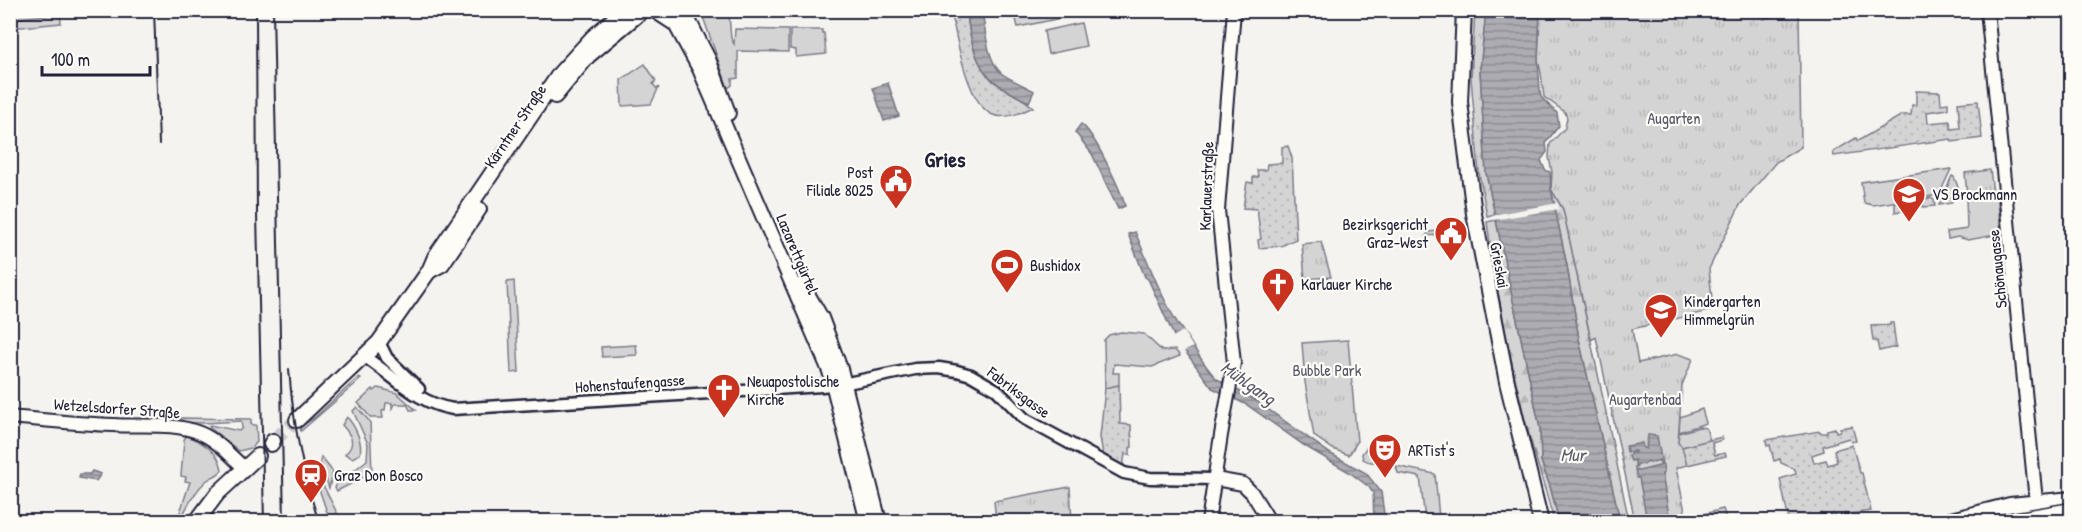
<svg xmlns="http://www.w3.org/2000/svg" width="2082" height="532" font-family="'Patrick Hand',sans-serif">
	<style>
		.grass { fill: #d5d4d5; stroke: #7c7b88; stroke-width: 1.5 }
		.forest { fill: url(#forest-firs); stroke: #7c7b88; stroke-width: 1.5 }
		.park { fill: url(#park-tufts); stroke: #7c7b88; stroke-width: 1.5 }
		.garden { fill: url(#garden-dots); stroke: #7c7b88; stroke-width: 1.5 }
		.water { fill: url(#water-rules); stroke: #757582; stroke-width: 1.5 }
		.pier { fill: #f4f3ef }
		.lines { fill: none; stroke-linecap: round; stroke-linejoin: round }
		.primary-tunnel { stroke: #cac9cb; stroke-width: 14; stroke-dasharray: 14 7; stroke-linecap: butt }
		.tertiary-casing { stroke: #22223b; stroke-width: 15 }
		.secondary-casing { stroke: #22223b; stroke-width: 16 }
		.primary-casing { stroke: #22223b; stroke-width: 18 }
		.tertiary { stroke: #fdfcf7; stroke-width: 10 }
		.secondary { stroke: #fdfcf7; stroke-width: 12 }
		.primary { stroke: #fdfcf7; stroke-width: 14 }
		.tram { stroke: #22223b; stroke-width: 1.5 }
		.rail { stroke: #22223b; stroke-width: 2 }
		.labels { text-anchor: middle; stroke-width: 4.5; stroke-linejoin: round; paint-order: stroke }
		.park-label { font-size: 16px; fill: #585769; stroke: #fdfcf7 }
		.street-label { font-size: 16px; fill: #22223b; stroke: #fdfcf7 }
		.poi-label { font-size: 16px; fill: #22223b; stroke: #fdfcf7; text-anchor: start }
		.water-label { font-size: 18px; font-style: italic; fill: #59596b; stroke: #fdfcf7 }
		.district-label { font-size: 22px; font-weight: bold; fill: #22223b; stroke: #fdfcf7 }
	</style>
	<defs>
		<pattern id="forest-firs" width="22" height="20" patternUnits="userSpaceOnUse" patternTransform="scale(1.5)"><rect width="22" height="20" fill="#d5d4d5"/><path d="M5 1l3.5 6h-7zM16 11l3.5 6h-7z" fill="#b7b6b8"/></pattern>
		<pattern id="park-tufts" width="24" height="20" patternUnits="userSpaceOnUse" patternTransform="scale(1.5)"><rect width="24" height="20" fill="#d5d4d5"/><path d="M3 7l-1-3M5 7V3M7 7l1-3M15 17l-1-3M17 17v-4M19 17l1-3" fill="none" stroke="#b7b6b8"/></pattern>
		<pattern id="garden-dots" width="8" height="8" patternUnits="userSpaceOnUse" patternTransform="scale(1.5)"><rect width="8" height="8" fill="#d5d4d5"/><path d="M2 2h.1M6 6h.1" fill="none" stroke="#b7b6b8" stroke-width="1.8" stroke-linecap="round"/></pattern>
		<pattern id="water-rules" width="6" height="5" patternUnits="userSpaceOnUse" patternTransform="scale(1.5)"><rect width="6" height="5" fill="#acacb2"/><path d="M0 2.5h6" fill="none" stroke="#8c8c92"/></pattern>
	</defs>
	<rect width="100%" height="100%" fill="#f4f3ef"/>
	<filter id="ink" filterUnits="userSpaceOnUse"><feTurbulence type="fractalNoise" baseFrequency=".0167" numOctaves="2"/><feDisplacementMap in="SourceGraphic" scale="12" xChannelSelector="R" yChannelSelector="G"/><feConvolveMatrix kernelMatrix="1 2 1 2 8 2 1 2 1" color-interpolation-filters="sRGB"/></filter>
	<g filter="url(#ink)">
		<g class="grass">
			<polygon points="11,11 60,11 61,23 11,28"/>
			<polygon points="1014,11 1075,11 1076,15 1018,27"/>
			<polygon points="706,14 729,15 731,38 734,44 735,29 788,30 788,52 738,51 738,78 732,79 732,85 728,88 703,17"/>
			<polygon points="1081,23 1086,46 1048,54 1044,31"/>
			<polygon points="790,30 822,30 822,33 824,33 826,54 796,57 796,50 790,49"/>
			<polygon points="645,64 656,81 653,84 657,89 659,87 651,104 622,106 621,80"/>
			<polygon points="1951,169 1939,195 1873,205 1864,203 1861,182"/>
			<polygon points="1952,176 1954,177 1962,197 1951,198 1952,203 1939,205"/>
			<polygon points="1997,192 2001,234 1968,240 1958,237 1948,239 1947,232 1967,229 1966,196"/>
			<polygon points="1931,198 1934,200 1935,206 1924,207 1924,206 1895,212 1895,203"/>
			<polygon points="1466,228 1466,232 1426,236 1429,232"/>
			<polygon points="514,281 519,372 511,373 507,282"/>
			<polygon points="1121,332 1144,334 1162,351 1175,350 1180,356 1152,367 1114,364 1113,373 1119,373 1119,385 1105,388 1104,340 1109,335"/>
			<polygon points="636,345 637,355 602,357 601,347"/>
			<polygon points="359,377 361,379 301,431 300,427 314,418"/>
			<polygon points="378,388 397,393 416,410 410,410 407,404 395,404 392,410 392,403 386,403 385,410 382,411 383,418 371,418 358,403 373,389 374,391"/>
			<polygon points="357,407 370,422 372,473 337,491 335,488 340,476 351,473 367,460 368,444 353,411"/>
			<polygon points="1702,409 1706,423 1679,432 1680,417"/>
			<path d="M347,417C355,426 363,442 360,454L352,458L345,454C357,444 351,435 342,425Z"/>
			<polygon points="180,418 251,419 251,425 256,425 257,442 251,448 239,451 209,427 210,425 239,431 242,428 241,421 204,423 180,422"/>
			<polygon points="1699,427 1706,428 1710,440 1682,447 1678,442 1679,433"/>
			<path d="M186,436C202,441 220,453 222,470C218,476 212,476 206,481C195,491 186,508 180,521H177L190,482L185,481L186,477L181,476L184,440Z"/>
			<path d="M1384,445L1387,446L1388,453C1382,462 1372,465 1363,459L1362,454L1366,448Z"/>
			<polygon points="321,457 333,472 329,488 320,462"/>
			<polygon points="1396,466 1435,474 1439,518 1425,520 1420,477 1398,473"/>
			<polygon points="320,479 341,521 330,521 316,480"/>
		</g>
		<g class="forest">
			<polygon points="1551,189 1563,209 1629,521 1620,521 1579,339 1567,266"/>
			<path d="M1496,220L1540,428L1541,461L1550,486L1559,521H1554C1545,487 1534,454 1525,420C1509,355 1496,288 1487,222Z"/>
		</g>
		<g class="park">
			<polygon points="11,10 56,11 57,14 11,19"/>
			<polygon points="1760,10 1763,19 1790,11 1799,11 1801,147 1776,162 1740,205 1709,269 1713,310 1632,329 1638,363 1678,354 1693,359 1682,385 1678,442 1682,447 1687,465 1676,468 1687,521 1635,521 1596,337 1591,340 1563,209 1551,189 1552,172 1549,157 1550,144 1565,128 1567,118 1565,112 1544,97 1541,73 1538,60 1540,11"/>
			<polygon points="1475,11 1486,11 1480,70 1486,173 1495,214 1487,216 1479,173 1471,78"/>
			<polygon points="1990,170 1993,192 1967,196 1965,173"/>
			<polygon points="1321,242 1331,277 1305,279 1302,244"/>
			<polygon points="1348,340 1357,442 1349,455 1333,449 1314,436 1305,382 1302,343"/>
			<polygon points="1070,487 1072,521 996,521 994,501"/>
		</g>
		<g class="garden">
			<path d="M951,11H967C968,33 976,66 993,81C1006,91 1021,96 1033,107C1023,112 1006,120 993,115C967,105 956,35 951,11Z"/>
			<polygon points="1916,91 1940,92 1941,104 1948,103 1948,109 1927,112 1928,123 1950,121 1951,129 1960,128 1958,103 1978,101 1982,138 1952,142 1951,139 1834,156 1833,152 1856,138 1858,141 1902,115 1911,115 1912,105 1916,105"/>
			<polygon points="1288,146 1292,158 1296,239 1281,246 1259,248 1258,240 1261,239 1257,209 1243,208 1247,182 1253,183 1253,177 1258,177 1257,170 1266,170 1267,164 1282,163 1282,147"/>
			<polygon points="1890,323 1893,323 1896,347 1879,351 1877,341 1873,341 1871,326 1890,325"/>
			<polygon points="1119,385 1120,424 1131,425 1132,447 1130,448 1130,455 1125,454 1123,467 1103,454 1100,437 1105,388"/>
			<polygon points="1852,426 1856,441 1851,442 1849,438 1823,446 1824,451 1812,455 1814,463 1826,460 1828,465 1837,462 1834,450 1852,445 1860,473 1862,473 1871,511 1826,517 1825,515 1818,516 1818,518 1789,521 1780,479 1796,474 1795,469 1781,463 1780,459 1774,461 1770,445 1767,446 1766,440 1820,431 1821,433 1827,433 1827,430 1835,428 1836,432 1840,431 1840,428"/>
			<polygon points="1722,437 1722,440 1712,443 1715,455 1725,453 1726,456 1687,465 1682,447"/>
			<polygon points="1723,509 1727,521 1701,521 1700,515"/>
		</g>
		<g class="water">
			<polygon points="1540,10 1538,60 1540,91 1541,97 1557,113 1559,126 1546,142 1547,152 1541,160 1545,170 1550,172 1551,189 1567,266 1579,339 1620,521 1559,521 1550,486 1541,461 1540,428 1486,173 1480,70 1486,11"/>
			<path d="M967,11H982C985,28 987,60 1001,73C1010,80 1024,85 1034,91L1029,102C1014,95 992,84 983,69C973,53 968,29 967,11Z"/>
			<polygon points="888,83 899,116 884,121 873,88"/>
			<path d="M1081,124C1093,131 1121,190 1125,206L1118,209L1092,154L1075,132Z"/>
			<path d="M1135,232C1150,266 1163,303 1184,333C1195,348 1203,365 1217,379L1255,400L1331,454L1366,473L1381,492L1385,521H1374L1373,493L1369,487L1349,472L1305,446L1247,405L1212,388L1174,336L1148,279L1145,277L1128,234Z"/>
			<polygon points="1648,435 1657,436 1662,464 1660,464 1659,460 1651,463 1648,461 1645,464 1637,464 1637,467 1635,468 1635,460 1631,461 1629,456 1631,453 1635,453 1635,451 1627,452 1626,446 1642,443 1643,448 1646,449"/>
			<polygon points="1663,465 1664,473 1662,474 1670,521 1647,521 1639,478 1637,478 1635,470 1639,471"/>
			<polygon points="92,471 101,474 96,481 79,478 80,474 90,474"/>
		</g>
		<g class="pier">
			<polygon points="1558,203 1559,209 1493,220 1492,215"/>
			<polygon points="1183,331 1193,347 1183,352 1173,337"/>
		</g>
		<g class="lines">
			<polyline class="primary-tunnel" points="273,441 297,420"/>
			<g class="tertiary-casing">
				<g id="tertiary">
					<polyline points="379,342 387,358 419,389"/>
					<path d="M365,357C394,376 418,404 453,409L822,386L852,382L915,369L939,368L957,371L971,375L997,390L1025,419L1124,473L1150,478L1215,479"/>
				</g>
			</g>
			<g class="secondary-casing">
				<g id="secondary">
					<polyline points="1987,10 2037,511"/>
					<path d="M10,417C44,420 79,424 113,425C141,427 174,422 200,433C217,440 231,456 244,468"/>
					<polyline points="1215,479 1243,484 1252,493 1270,522"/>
					<polyline points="1208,522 1221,435 1234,363 1218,210 1234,10"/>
				</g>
			</g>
			<g class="primary-casing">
				<g id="primary">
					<polyline points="654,10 674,23"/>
					<polyline points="668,10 700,69 830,371 868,522"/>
					<polyline points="683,10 708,59 728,113"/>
					<polyline points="1464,10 1460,102 1474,214 1507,382 1541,522"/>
					<polyline points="555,96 588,56 643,10"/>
					<polyline points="429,271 442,264 479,209"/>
					<polyline points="802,285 821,318 840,369 879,522"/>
					<polyline points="297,420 379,342 429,271 435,257 560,73 593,37 624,10"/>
					<polyline points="271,444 273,441"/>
					<polyline points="196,522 217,494 258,456"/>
					<polyline points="1943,522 2010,505 2072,499"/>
					<polyline points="1993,522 2072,511"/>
				</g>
			</g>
			<use href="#tertiary" class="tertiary"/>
			<use href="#secondary" class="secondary"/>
			<use href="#primary" class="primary"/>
			<polyline class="tram" points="1955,522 2072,502"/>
			<g class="rail">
				<polyline points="154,10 159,144"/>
				<polyline points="256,10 257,214 264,522"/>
				<polyline points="273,10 284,522"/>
				<path d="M289,369C293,421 302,472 319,522"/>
			</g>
		</g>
	</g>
	<defs>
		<g id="civic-pin" transform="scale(1.725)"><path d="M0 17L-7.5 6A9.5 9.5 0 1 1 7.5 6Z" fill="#c8321e" stroke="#fdfcf7"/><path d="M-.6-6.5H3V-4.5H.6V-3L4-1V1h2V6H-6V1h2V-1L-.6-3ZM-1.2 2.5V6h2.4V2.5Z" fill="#fff"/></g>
		<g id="school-pin" transform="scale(1.725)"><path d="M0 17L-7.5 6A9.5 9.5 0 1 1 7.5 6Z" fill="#c8321e" stroke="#fdfcf7"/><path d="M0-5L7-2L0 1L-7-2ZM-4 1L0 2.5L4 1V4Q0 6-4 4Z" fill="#fff"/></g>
		<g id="stadium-pin" transform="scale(1.725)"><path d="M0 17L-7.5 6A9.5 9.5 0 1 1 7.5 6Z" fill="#c8321e" stroke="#fdfcf7"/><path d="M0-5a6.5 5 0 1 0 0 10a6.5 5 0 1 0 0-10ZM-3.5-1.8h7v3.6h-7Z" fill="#fff"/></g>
		<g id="church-pin" transform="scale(1.725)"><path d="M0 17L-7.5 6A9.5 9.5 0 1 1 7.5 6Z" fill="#c8321e" stroke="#fdfcf7"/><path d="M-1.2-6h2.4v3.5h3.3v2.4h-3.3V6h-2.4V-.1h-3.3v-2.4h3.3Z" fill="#fff"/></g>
		<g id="theatre-pin" transform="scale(1.725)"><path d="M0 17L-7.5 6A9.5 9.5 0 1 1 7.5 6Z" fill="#c8321e" stroke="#fdfcf7"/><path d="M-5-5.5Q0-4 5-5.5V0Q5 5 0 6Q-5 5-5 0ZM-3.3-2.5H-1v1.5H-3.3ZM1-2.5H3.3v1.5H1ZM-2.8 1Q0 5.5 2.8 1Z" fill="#fff"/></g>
		<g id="station-pin" transform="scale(1.725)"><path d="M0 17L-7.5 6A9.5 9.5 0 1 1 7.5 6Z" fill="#c8321e" stroke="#fdfcf7"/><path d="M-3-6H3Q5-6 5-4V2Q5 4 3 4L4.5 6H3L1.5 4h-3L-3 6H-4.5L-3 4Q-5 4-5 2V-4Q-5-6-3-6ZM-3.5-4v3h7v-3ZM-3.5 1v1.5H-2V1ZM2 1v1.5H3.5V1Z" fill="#fff"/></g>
	</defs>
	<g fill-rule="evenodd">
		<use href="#civic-pin" x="896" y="181"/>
		<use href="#school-pin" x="1909" y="194"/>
		<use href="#civic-pin" x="1451" y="233"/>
		<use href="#stadium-pin" x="1007" y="265"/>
		<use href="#church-pin" x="1278" y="284"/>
		<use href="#school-pin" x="1661" y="310"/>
		<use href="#church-pin" x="724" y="390"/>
		<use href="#theatre-pin" x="1385" y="450"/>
		<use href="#station-pin" x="311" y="475"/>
	</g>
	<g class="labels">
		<g class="park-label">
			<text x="1674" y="124">Augarten</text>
			<text x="1327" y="376">Bubble Park</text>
			<text x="1645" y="405">Augartenbad</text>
		</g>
		<g class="street-label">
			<text transform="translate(515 126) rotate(-56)" y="6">Kärntner Straße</text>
			<text transform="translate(1206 186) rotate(-88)" y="6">Karlauerstraße</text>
			<text transform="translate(798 254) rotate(67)" y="6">Lazarettgürtel</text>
			<text transform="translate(1500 265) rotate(80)" y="6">Grieskai</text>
			<text transform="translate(1997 269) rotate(-96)" y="6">Schönaugasse</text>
			<text transform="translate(630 383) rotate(-4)" y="6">Hohenstaufengasse</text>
			<text transform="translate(1019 392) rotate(37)" y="6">Fabriksgasse</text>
			<text transform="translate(117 408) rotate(4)" y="6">Wetzelsdorfer Straße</text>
		</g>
		<g class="poi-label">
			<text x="873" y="178" text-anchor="end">Post<tspan x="873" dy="18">Filiale 8025</tspan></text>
			<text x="1932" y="200">VS Brockmann</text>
			<text x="1428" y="230" text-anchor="end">Bezirksgericht<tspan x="1428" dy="18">Graz-West</tspan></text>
			<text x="1030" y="271">Bushidox</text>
			<text x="1301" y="290">Karlauer Kirche</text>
			<text x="1684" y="307">Kindergarten<tspan x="1684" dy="18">Himmelgrün</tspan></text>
			<text x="747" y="387">Neuapostolische<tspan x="747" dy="18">Kirche</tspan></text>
			<text x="1408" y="456">ARTist's</text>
			<text x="334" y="481">Graz Don Bosco</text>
		</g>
		<g class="water-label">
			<text transform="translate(1248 383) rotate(35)" y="6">Mühlgang</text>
			<text x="1573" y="461">Mur</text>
		</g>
		<g class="district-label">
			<text x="945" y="167">Gries</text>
		</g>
	</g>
	<rect width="2082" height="532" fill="none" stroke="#fdfcf7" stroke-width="36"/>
	<rect x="18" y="18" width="2046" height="496" fill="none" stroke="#22223b" stroke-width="2" filter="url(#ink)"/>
	<path d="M42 66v9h108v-9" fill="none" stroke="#22223b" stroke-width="3"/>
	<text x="51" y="66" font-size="18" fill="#22223b" stroke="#fdfcf7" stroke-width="4.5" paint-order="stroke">100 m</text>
</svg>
